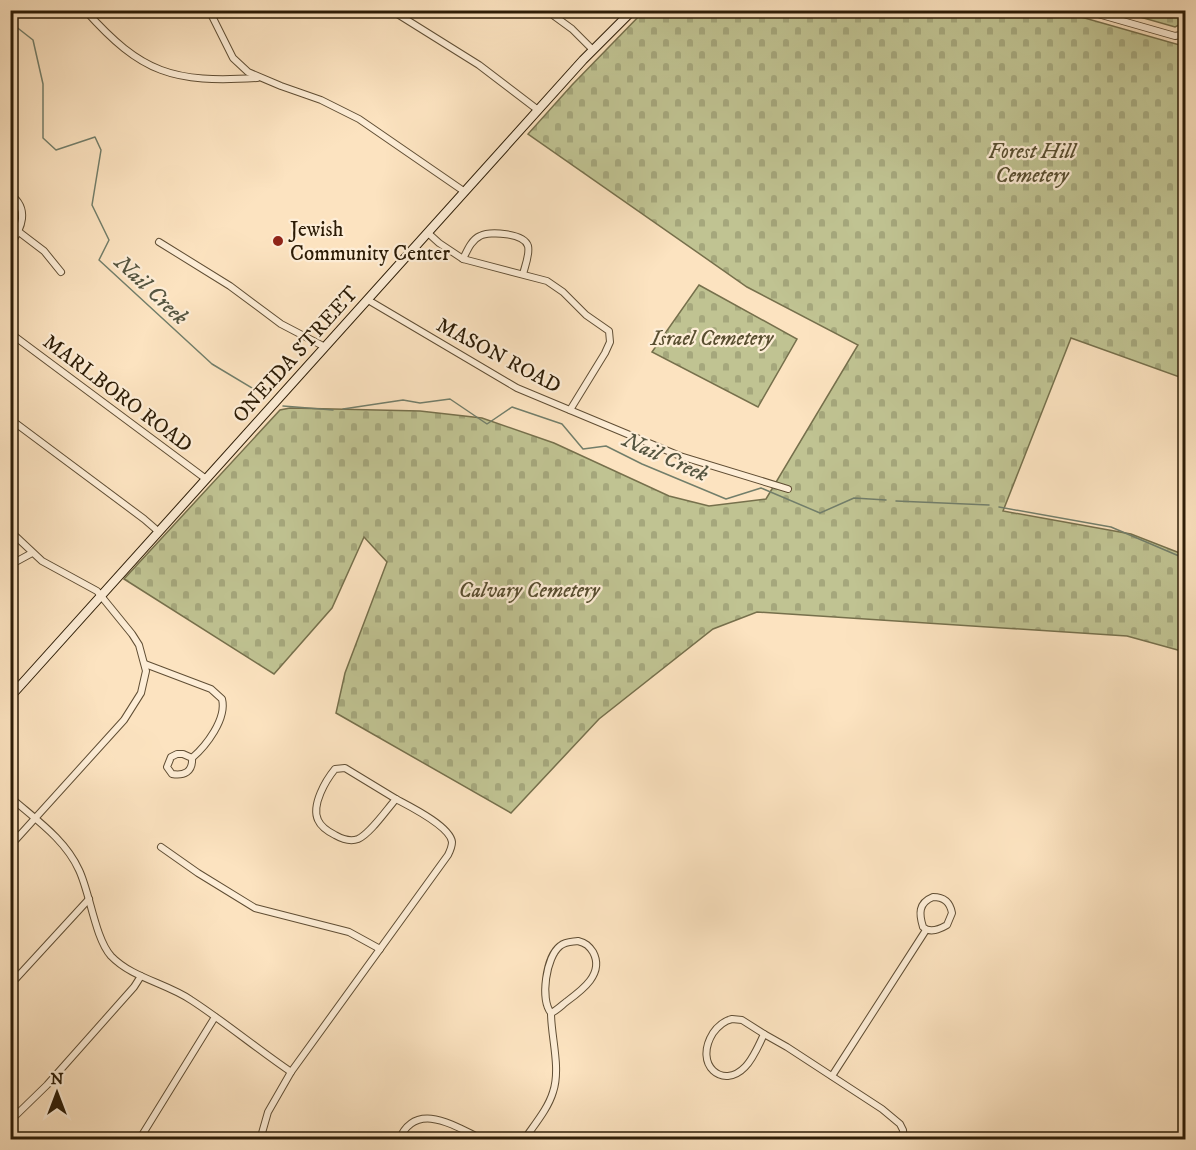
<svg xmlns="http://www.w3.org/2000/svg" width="1196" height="1150" font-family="'IM FELL DW Pica',serif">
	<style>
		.cemetery { fill: url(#cemetery-stones); stroke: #76704c; stroke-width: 1.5 }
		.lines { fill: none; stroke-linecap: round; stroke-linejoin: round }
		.stream { stroke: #727e6a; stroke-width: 1.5 }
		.street-casing { stroke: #604e34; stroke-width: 8 }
		.secondary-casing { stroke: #2c1c06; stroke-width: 10 }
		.street { stroke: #fdedd6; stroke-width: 6 }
		.secondary { stroke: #fdedd6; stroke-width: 8 }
		.poi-dot { fill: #8f2418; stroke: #fdedd6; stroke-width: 2 }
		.labels { text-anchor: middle; stroke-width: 4.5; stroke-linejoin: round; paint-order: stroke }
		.park-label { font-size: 21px; font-style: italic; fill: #584e30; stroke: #fdedd6 }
		.poi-label { font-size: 21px; fill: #2c1c06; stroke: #fdedd6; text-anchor: start }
		.street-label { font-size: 21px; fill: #2c1c06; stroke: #fdedd6 }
		.water-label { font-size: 22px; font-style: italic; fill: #555540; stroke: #fdedd6 }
	</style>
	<defs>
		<pattern id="cemetery-stones" width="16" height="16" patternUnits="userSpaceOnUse" patternTransform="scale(1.5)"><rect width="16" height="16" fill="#c0c392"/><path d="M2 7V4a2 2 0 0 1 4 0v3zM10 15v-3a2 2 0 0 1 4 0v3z" fill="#a5a77c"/></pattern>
	</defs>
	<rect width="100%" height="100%" fill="#fce3c0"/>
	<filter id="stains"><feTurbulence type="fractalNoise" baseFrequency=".00333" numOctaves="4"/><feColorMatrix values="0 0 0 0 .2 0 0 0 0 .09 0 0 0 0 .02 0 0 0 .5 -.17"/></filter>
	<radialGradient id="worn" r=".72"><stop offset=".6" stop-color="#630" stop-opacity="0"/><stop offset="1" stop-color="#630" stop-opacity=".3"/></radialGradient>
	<g class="cemetery">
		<polygon points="644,11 1060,11 1183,46 1185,45 1185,379 1071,338 1003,511 1131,534 1185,555 1185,652 1127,636 757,612 713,629 599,719 511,813 336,713 345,673 387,562 364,537 332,608 274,674 124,579 280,410 290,408 420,411 482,418 554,443 669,496 709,506 766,499 858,345 747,287 528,134 572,85"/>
		<polygon points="1119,11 1185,11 1185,22 1175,27"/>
		<polygon points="699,285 797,339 758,407 652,352"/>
	</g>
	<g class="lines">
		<g class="stream">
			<polyline points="10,22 33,40 43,84 43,138 56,150 95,137 101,150 92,205 109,240 99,260 212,364 267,397"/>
			<polyline points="283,406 333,410"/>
			<polyline points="343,409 403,400 420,403 450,399 487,424 512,407 562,424 583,449 606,446 642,464 726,499 761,488 820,513 854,498 886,500"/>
			<polyline points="896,501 989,505"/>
			<polyline points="999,507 1111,527 1186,559"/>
		</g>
		<g class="street-casing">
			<g id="street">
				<path d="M85,10C142,74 173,83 257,78"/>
				<polyline points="209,10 233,58 248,72 281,86 321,100 359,119 465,192"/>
				<polyline points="391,10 479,65 538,110"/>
				<polyline points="546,10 572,29 593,50"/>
				<polyline points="1084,10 1175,36 1186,34"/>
				<path d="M10,194C30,209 22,228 10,245"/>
				<polyline points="19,232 44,251 61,272"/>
				<polyline points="428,233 439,243 463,259 547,281 563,292 586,315 609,331 610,342 605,353 570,410"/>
				<polyline points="159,242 230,286 281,324 325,347"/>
				<path d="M463,259C467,251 471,240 480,236C490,231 524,233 528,246C530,254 525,266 523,274"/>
				<polyline points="368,300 517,388 680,456 788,489"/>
				<polyline points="10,333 206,479"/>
				<polyline points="10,419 144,519 159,532"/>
				<polyline points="10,531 42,561 97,591 132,634 139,645 146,671 141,693 124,720 10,846"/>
				<polyline points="10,565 32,553"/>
				<path d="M145,664L211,689L222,699C227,719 206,746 192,758"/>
				<path d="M177,754H183L192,758C193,772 184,776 172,774L167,767L171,757Z"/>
				<path d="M345,768L396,799C387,809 370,834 358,839C350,842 342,839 335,835C329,832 321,827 318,820C311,805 326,780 335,769Z"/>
				<path d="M10,797C35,819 65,839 79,870C90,893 95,938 111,956C132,978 166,983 191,1000C225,1022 257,1049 291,1072"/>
				<polyline points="161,847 198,873 255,908 349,932 380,949"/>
				<path d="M933,897C944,897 950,902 952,913L947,925C940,929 930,934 923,927C919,914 918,903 933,897Z"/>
				<path d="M578,941C586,943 589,946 593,952C605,974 581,991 566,1002C561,1006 556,1011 551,1013C540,999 546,957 560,946C566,941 572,942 578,941Z"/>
				<polyline points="10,985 89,899"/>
				<path d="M732,1019L742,1020L764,1034C759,1045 753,1059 745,1067C723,1090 693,1065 713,1033C718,1026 723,1021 732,1019Z"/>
				<polyline points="764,1034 787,1047 882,1109 900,1124 903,1130 904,1140"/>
				<polyline points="832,1076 926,930"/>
				<polyline points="10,1121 47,1085 134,987 141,976"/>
				<polyline points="139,1140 215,1017"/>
				<path d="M260,1140L268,1112L291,1072L448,855C450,851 452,847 452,842C450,826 409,806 396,799"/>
				<path d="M399,1140C416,1099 456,1127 484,1140"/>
				<path d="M524,1140C534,1125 548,1109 553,1092C561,1068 551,1037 551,1013"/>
			</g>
		</g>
		<g class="secondary-casing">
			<polyline id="secondary" points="10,697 583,60 633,10"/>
		</g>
		<use href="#street" class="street"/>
		<use href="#secondary" class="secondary"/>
	</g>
	<circle class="poi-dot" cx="278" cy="241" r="6"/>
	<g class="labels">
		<g class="park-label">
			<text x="1032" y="158">Forest Hill<tspan x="1032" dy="24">Cemetery</tspan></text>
			<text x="712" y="345">Israel Cemetery</text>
			<text x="529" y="597">Calvary Cemetery</text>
		</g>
		<g class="poi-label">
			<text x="290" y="236">Jewish<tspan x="290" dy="24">Community Center</tspan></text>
		</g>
		<g class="street-label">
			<text transform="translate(295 354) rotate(-48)" y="7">ONEIDA STREET</text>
			<text transform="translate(499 355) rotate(28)" y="7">MASON ROAD</text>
			<text transform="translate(118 393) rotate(37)" y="7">MARLBORO ROAD</text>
		</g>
		<g class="water-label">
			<text transform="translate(152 289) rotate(43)" y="8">Nail Creek</text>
			<text transform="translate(666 456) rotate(24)" y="8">Nail Creek</text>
		</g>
	</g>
	<rect width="1196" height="1150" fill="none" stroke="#fce3c0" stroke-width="36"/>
	<rect x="12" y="12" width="1172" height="1126" fill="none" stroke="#2c1c06" stroke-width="3"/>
	<rect x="18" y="18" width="1160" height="1114" fill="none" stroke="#2c1c06" stroke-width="1.5"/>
	<g transform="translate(57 1093)" stroke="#fdedd6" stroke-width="4.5" paint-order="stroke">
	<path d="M0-4.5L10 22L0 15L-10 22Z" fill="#2c1c06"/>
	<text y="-9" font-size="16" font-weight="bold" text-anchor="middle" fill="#2c1c06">N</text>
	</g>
	<rect width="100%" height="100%" filter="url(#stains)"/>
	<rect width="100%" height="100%" fill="url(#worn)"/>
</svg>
